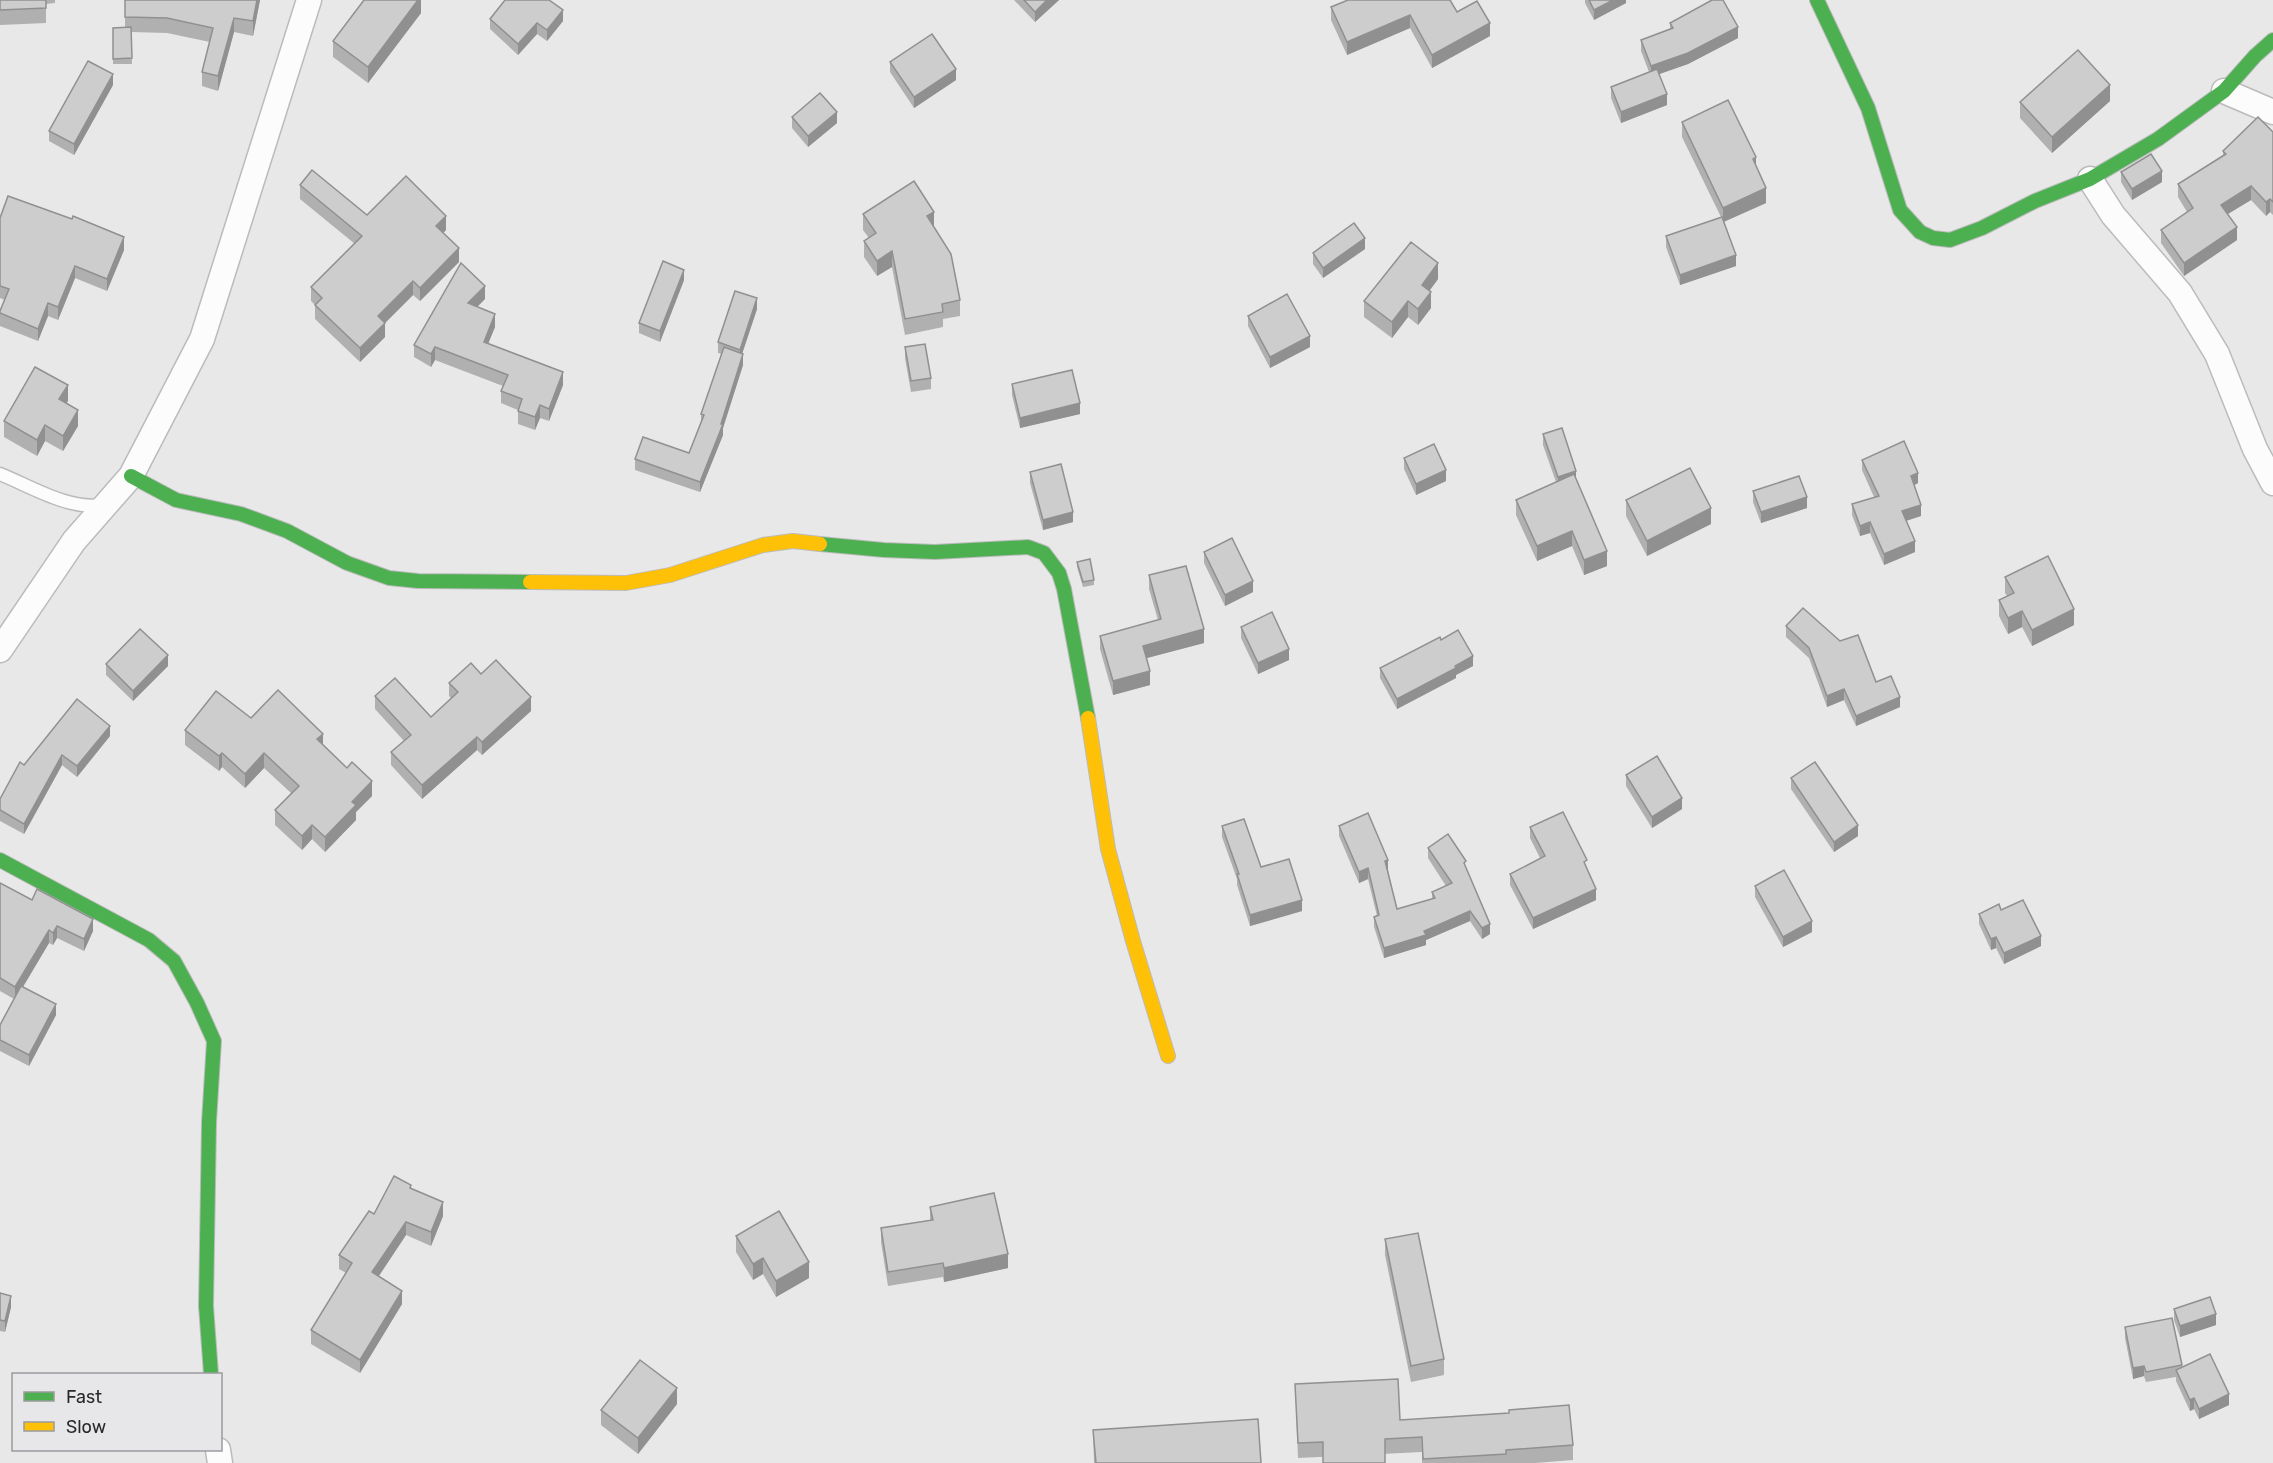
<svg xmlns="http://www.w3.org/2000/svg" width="2273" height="1463" font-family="Rubik,sans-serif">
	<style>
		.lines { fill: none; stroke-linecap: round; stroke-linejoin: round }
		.lane-casing { stroke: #bbbbbc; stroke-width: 15 }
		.street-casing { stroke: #bbbbbc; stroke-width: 27 }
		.fast-casing { stroke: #bbbbbc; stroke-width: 16 }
		.slow-casing { stroke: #bbbbbc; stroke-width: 16 }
		.lane { stroke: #fcfcfc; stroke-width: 12 }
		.street { stroke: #fcfcfc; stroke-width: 24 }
		.fast { stroke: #4caf50; stroke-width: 14 }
		.slow { stroke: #ffc107; stroke-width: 14 }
		.wall { fill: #b1b0b1 }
		.shaded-wall { fill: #909090 }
		.building { fill: #cecdce; stroke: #909090; stroke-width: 1.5 }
	</style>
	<rect width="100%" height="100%" fill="#e8e8e9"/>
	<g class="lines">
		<g class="lane-casing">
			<path id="lane" d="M0,474C32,487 68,510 103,505"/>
		</g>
		<g class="street-casing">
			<g id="street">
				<polyline points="2224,91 2273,112"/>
				<polyline points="2090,179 2113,215 2180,293 2217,354 2255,449 2273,483"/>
				<polyline points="0,650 74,541 131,476 202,339 309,0"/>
				<polyline points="218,1450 220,1463"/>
			</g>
		</g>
		<g class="fast-casing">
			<g id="fast">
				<polyline points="1817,0 1868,108 1900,210 1920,232 1933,238 1950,240 1982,228 2035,201 2090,179 2158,139 2224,91 2255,56 2273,40"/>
				<polyline points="131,476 176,500 241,514 287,531 347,563 389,578 418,581 530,582"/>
				<polyline points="820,544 884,550 935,552 1028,547 1044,553 1059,573 1064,589 1088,718"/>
				<polyline points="0,860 149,940 174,961 197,1003 214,1041 209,1122 206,1306 211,1374"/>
			</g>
		</g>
		<g class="slow-casing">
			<g id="slow">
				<polyline points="530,582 626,583 670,575 763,545 793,541 820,544"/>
				<polyline points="1088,718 1108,849 1133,941 1168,1056"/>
			</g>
		</g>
		<use href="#lane" class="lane"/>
		<use href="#street" class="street"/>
		<use href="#fast" class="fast"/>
		<use href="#slow" class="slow"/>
	</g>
	<g class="wall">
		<polygon points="0,0 55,0 55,3 46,4 46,23 0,25"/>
		<polygon points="125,0 260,0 253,36 234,32 218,91 202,86 202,72 210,42 167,33 131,32 132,64 113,64 113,28 125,28"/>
		<polygon points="421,0 421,13 368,83 333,57 333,41"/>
		<polygon points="1014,0 1059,0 1035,22"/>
		<polygon points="1585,0 1626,0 1626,3 1594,20 1585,3"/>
		<polygon points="1331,7 1457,12 1490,36 1432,68 1410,28 1347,55 1331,20"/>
		<polygon points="490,19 563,21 547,41 537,34 518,55 490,29"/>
		<polygon points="1670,23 1738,38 1688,64 1659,74 1667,105 1621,123 1611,98 1611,87 1649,72 1641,51 1641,40 1670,29"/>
		<polygon points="890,62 956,80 914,108 890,72"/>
		<polygon points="113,85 74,155 49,141 49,131"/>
		<polygon points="2110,101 2052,153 2020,118 2020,102"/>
		<polygon points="792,117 837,123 808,147 792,128"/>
		<polygon points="1682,122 1756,167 1766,203 1724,222 1736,266 1680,285 1666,247 1666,236 1721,217 1682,137"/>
		<polygon points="2273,132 2273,215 2270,212 2266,216 2251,200 2228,214 2237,240 2184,276 2161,243 2161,230 2187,212 2178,197 2178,184 2223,155 2223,151"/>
		<polygon points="2121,172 2162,182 2132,200 2121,182"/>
		<polygon points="300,185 367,215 446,230 443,233 459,262 420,301 413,295 385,323 385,337 360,362 315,319 315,305 311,301 311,287 355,244 300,199"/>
		<polygon points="863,214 934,227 960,300 960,316 943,319 943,327 905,335 892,267 877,276 864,257 864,241 869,238 863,230"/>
		<polygon points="0,218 124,250 107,291 75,278 58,320 48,316 38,341 0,326 0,311 5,300 0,298"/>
		<polygon points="1365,249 1323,278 1313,264 1313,253"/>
		<polygon points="1438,279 1429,291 1431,308 1418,325 1408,317 1392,338 1364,317 1364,301"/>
		<polygon points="684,280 660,342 639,333 639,323"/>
		<polygon points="485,299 477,307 495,327 488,343 563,385 549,421 540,418 535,430 518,424 518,410 501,403 501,391 503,386 435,360 431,367 414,357 414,345"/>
		<polygon points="757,309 742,354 743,365 723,428 723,435 700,492 635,470 635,459 689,453 701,421 701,414 722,354 718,353 718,342"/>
		<polygon points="1248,316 1310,347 1270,368 1248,326"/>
		<polygon points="905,347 931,378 931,389 911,392 905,358"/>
		<polygon points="1012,384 1080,414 1020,428 1012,395"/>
		<polygon points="68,401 66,403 78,426 63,451 45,441 37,456 4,437 4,421"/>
		<polygon points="1543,434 1576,478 1607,566 1584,575 1572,546 1537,561 1516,515 1516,500 1556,482 1543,445"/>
		<polygon points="1404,458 1446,481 1416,495 1404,469"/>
		<polygon points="1862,460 1918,483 1914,485 1921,516 1906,521 1915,552 1884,565 1870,533 1860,536 1852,515 1852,504 1874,497 1862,470"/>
		<polygon points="1030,472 1073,522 1043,530 1030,483"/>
		<polygon points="1753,491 1807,508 1761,523 1753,502"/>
		<polygon points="1626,500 1711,524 1647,556 1626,516"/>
		<polygon points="1204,552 1253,592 1225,606 1204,563"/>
		<polygon points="1077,562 1094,580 1094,585 1083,587 1077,567"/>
		<polygon points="1149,575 1204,643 1147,658 1150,685 1113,695 1100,649 1100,636 1158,620 1149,589"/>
		<polygon points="2005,577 2074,625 2032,646 2022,627 2008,634 1999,616 1999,600 2007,596 2005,593"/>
		<polygon points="1786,626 1876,682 1900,707 1856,726 1844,700 1827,707 1809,658 1786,637"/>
		<polygon points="1241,627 1289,660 1258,674 1241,638"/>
		<polygon points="1441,640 1473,666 1456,675 1456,678 1397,709 1380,678 1380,668"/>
		<polygon points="106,664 168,666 133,701 106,675"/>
		<polygon points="481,674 531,711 482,755 477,750 422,799 391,765 391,752 404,741 375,709 375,696 431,717 451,698 449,696 449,683"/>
		<polygon points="251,718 323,745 372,796 356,812 356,820 325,852 312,839 302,850 275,825 275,810 291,793 264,768 245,788 222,767 219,771 185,745 185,730"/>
		<polygon points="110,736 77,777 62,765 24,834 0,821 0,799 24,765"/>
		<polygon points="1626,775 1682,809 1652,828 1626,786"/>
		<polygon points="1791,778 1858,836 1834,852 1791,789"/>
		<polygon points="1222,826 1261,867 1302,911 1250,926 1237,885 1237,879 1222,837"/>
		<polygon points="1339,826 1388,870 1397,909 1432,899 1432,892 1446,886 1428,858 1428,848 1466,868 1490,934 1482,939 1470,921 1426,940 1426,945 1384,958 1374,927 1374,917 1377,916 1368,879 1359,883 1339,836"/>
		<polygon points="1530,827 1587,869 1596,900 1533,929 1510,885 1510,874 1540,858 1530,838"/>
		<polygon points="0,883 93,931 84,951 57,938 53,945 49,943 23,987 56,1015 29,1066 0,1051 0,1025 14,999 0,991"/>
		<polygon points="1755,886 1812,932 1783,947 1755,897"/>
		<polygon points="2001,910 2041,946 2004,964 1996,948 1991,950 1979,924 1979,914"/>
		<polygon points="411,1189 443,1216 431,1246 406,1235 379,1276 402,1304 360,1373 311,1344 311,1330 346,1273 339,1269 339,1255 374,1214"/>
		<polygon points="930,1207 1008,1268 944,1282 943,1277 888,1286 881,1242 881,1228 930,1220"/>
		<polygon points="736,1236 809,1278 776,1297 763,1274 753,1280 736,1252"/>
		<polygon points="1385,1239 1444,1359 1444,1375 1411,1382 1385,1255"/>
		<polygon points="0,1293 11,1307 5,1332 0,1331"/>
		<polygon points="2174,1309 2216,1325 2180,1337 2174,1320"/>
		<polygon points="2125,1327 2182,1365 2182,1367 2229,1405 2199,1419 2194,1409 2190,1411 2176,1381 2176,1377 2146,1382 2144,1376 2133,1379 2125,1338"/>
		<polygon points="1295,1384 1400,1420 1573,1445 1573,1460 1535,1463 1422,1463 1422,1452 1298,1458"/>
		<polygon points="677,1404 638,1454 601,1425 601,1410"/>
		<polygon points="1093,1430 1261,1463 1094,1463"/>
	</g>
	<g class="shaded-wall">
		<polygon points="257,0 260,0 253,36 253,21"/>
		<polygon points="418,0 421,0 421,13 368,83 368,67"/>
		<polygon points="1047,0 1059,0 1035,22 1035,12"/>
		<polygon points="1613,0 1626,0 1626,3 1594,20 1594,10"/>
		<polygon points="563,10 563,21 547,41 547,30"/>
		<polygon points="1410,15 1410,28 1347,55 1347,42"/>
		<polygon points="234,18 234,32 218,91 218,76"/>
		<polygon points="537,23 537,34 518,55 518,44"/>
		<polygon points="1490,23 1490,36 1432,68 1432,55"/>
		<polygon points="1738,27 1738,38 1688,64 1651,77 1651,66"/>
		<polygon points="956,69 956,80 914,108 914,97"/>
		<polygon points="113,74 113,85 74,155 74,144"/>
		<polygon points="2110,85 2110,101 2052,153 2052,137"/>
		<polygon points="1667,94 1667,105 1621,123 1621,112"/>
		<polygon points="837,112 837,123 808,147 808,136"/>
		<polygon points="1756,157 1756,172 1753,159"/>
		<polygon points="2162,171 2162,182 2132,200 2132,189"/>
		<polygon points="2251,186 2251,200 2221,218 2221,205"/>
		<polygon points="1766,188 1766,203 1723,222 1723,208"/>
		<polygon points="2270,199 2270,212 2266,216 2266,202"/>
		<polygon points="934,212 934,228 927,216"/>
		<polygon points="446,216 446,230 436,240 436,226"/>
		<polygon points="2237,227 2237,240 2184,276 2184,263"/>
		<polygon points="124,237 124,250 107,291 107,279"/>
		<polygon points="1365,238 1365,249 1323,278 1323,268"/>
		<polygon points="459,248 459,262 420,301 420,288"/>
		<polygon points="892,251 892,267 877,276 877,261"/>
		<polygon points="1736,255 1736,266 1680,285 1680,275"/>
		<polygon points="1438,263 1438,279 1422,301 1422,285"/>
		<polygon points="75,266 75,278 58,320 58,307"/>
		<polygon points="684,270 684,280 660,342 660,331"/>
		<polygon points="413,281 413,295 385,323 385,337 360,362 360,348 378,316"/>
		<polygon points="485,286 485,299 468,316 468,303"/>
		<polygon points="1431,292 1431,308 1418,325 1418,309"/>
		<polygon points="757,298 757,309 740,360 740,350"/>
		<polygon points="1408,301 1408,317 1392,338 1392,322"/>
		<polygon points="48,303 48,316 38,341 38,329"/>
		<polygon points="495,314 495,327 484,354 484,342"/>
		<polygon points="1310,336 1310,347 1270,368 1270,357"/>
		<polygon points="435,347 435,360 431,367 431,354"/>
		<polygon points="743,354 743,365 723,428 723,435 700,492 700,482 721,424"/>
		<polygon points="563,372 563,385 549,421 549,409"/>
		<polygon points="68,385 68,401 59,415 59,399"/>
		<polygon points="1080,403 1080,414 1020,428 1020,418"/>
		<polygon points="540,405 540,418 535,430 535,417"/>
		<polygon points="78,410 78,426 63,451 63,436"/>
		<polygon points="45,425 45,441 37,456 37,440"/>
		<polygon points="1446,470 1446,481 1416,495 1416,484"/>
		<polygon points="1576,471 1576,482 1558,488 1558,477"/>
		<polygon points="1918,473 1918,483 1911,487 1911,476"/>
		<polygon points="1807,497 1807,508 1761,523 1761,512"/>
		<polygon points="1921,505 1921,516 1902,522 1902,511"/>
		<polygon points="1711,508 1711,524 1647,556 1647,541"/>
		<polygon points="1073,512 1073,522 1043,530 1043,520"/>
		<polygon points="1870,522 1870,533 1860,536 1860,526"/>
		<polygon points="1572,531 1572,546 1537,561 1537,546"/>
		<polygon points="1915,541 1915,552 1884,565 1884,554"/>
		<polygon points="1607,551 1607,566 1584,575 1584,560"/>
		<polygon points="1253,581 1253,592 1225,606 1225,595"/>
		<polygon points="2074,609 2074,625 2032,646 2032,630"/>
		<polygon points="2022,611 2022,627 2008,634 2008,618"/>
		<polygon points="1204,629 1204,643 1143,659 1143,646"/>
		<polygon points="1289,649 1289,660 1258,674 1258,663"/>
		<polygon points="168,655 168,666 133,701 133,691"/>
		<polygon points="1473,656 1473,666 1456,675 1456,678 1397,709 1397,699"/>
		<polygon points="1150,671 1150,685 1113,695 1113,681"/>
		<polygon points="1844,689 1844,700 1827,707 1827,696"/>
		<polygon points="531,697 531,711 482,755 482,742"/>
		<polygon points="1900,697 1900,707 1856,726 1856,716"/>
		<polygon points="110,726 110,736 77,777 77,766"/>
		<polygon points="323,734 323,748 317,739"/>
		<polygon points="477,737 477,750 422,799 422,785"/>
		<polygon points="222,753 222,767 219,771 219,756"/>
		<polygon points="264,753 264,768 245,788 245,774"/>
		<polygon points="62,755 62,765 24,834 24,824"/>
		<polygon points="372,781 372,796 356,812 356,820 325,852 325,837 352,802"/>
		<polygon points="1682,798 1682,809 1652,828 1652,817"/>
		<polygon points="312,825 312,839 302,850 302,836"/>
		<polygon points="1858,825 1858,836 1834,852 1834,842"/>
		<polygon points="1388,860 1388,870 1385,872 1385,861"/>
		<polygon points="1368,868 1368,879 1359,883 1359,872"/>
		<polygon points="1596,889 1596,900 1533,929 1533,918"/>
		<polygon points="1302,900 1302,911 1250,926 1250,915"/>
		<polygon points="1470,911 1470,921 1426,940 1426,945 1384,958 1384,948"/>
		<polygon points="93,919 93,931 84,951 84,939"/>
		<polygon points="1812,921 1812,932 1783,947 1783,937"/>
		<polygon points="1490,924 1490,934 1482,939 1482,928"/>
		<polygon points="57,926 57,938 53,945 53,933"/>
		<polygon points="49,930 49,943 15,1000 15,987"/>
		<polygon points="2041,936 2041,946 2004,964 2004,953"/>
		<polygon points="1996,937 1996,948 1991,950 1991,939"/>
		<polygon points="56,1004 56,1015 29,1066 29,1055"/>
		<polygon points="443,1202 443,1216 431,1246 431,1232"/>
		<polygon points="406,1222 406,1235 372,1286 372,1272"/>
		<polygon points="1008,1254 1008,1268 944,1282 944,1268"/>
		<polygon points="763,1258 763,1274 753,1280 753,1264"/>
		<polygon points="809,1262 809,1278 776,1297 776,1281"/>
		<polygon points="402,1291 402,1304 360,1373 360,1360"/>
		<polygon points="11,1296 11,1307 5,1332 5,1321"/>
		<polygon points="2216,1314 2216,1325 2180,1337 2180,1326"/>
		<polygon points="2144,1366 2144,1376 2133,1379 2133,1368"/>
		<polygon points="677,1388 677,1404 638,1454 638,1438"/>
		<polygon points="2229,1394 2229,1405 2199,1419 2199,1409"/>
		<polygon points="2194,1398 2194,1409 2190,1411 2190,1400"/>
	</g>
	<g class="building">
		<polygon points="0,0 46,0 46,8 0,10"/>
		<polygon points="125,0 257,0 253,21 234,18 218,76 202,72 213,28 167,18 125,17"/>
		<polygon points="364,0 418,0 368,67 333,41"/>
		<polygon points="505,0 549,0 563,10 547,30 537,23 518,44 490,19"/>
		<polygon points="1024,0 1047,0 1035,12"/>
		<polygon points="1348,0 1450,0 1457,12 1477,1 1490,23 1432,55 1410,15 1347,42 1331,7"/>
		<polygon points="1589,0 1613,0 1594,10"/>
		<polygon points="1712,0 1723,0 1738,27 1688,53 1651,66 1641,40 1673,28 1670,23"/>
		<polygon points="131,27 132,58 113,59 113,28"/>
		<polygon points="932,34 956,69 914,97 890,62"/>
		<polygon points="2078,50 2110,85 2052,137 2020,102"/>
		<polygon points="88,61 113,74 74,144 49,131"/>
		<polygon points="1657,69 1667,94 1621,112 1611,87"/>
		<polygon points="820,93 837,112 808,136 792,117"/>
		<polygon points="1728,100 1756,157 1753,159 1766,188 1723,208 1682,122"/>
		<polygon points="2258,117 2273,132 2273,202 2270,199 2266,202 2251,186 2221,205 2237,227 2184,263 2161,230 2193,208 2178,184 2226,154 2223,151"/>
		<polygon points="2151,154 2162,171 2132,189 2121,172"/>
		<polygon points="312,170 367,215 406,176 446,216 436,226 459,248 420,288 413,281 378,316 385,323 360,348 315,305 322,298 311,287 362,236 300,185"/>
		<polygon points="914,181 934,212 927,216 951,254 960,300 942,304 943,312 905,319 892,251 877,261 864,241 876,233 863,214"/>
		<polygon points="8,196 72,219 73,216 124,237 107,279 75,266 58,307 48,303 38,329 0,313 0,311 9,289 0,286 0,218"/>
		<polygon points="1722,217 1736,255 1680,275 1666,236"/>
		<polygon points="1354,223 1365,238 1323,268 1313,253"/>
		<polygon points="1411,242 1438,263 1422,285 1431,292 1418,309 1408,301 1392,322 1364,301"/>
		<polygon points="663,261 684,270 660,331 639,323"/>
		<polygon points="461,263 485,286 468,303 495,314 484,342 563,372 549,409 540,405 535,417 518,411 522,399 501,391 508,375 435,347 431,354 414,345"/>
		<polygon points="735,291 757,298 740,350 718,342"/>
		<polygon points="1287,294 1310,336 1270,357 1248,316"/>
		<polygon points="925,344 931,378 911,381 905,347"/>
		<polygon points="724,347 743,354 721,424 723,424 700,482 635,459 643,437 689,453 704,415 701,414"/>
		<polygon points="35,367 68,385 59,399 78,410 63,436 45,425 37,440 4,421"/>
		<polygon points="1072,370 1080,403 1020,418 1012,384"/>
		<polygon points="1562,428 1576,471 1558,477 1543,434"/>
		<polygon points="1904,441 1918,473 1911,476 1921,505 1902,511 1915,541 1884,554 1870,522 1860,526 1852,504 1879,496 1862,460"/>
		<polygon points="1434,444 1446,470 1416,484 1404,458"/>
		<polygon points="1061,464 1073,512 1043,520 1030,472"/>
		<polygon points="1690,468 1711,508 1647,541 1626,500"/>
		<polygon points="1574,474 1607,551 1584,560 1572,531 1537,546 1516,500"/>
		<polygon points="1799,476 1807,497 1761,512 1753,491"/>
		<polygon points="1232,538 1253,581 1225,595 1204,552"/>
		<polygon points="2048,556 2074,609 2032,630 2022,611 2008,618 1999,600 2014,593 2005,577"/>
		<polygon points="1090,559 1094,580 1083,582 1077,562"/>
		<polygon points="1186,566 1204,629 1143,646 1150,671 1113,681 1100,636 1161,619 1149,575"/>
		<polygon points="1803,608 1840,641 1858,635 1876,682 1891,676 1900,697 1856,716 1844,689 1827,696 1809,648 1786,626"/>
		<polygon points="1272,612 1289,649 1258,663 1241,627"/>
		<polygon points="140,629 168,655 133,691 106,664"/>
		<polygon points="1458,630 1473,656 1455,666 1456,668 1397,699 1380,668 1440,637 1441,640"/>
		<polygon points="496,660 531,697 482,742 477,737 422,785 391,752 411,735 375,696 395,678 431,717 458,692 449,683 471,663 481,674"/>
		<polygon points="278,690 323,734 317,739 347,768 352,762 372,781 352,802 356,805 325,837 312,825 302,836 275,810 299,786 264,753 245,774 222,753 219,756 185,730 216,691 251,718"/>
		<polygon points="77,699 110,726 77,766 62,755 24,824 0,810 0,799 20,762 24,765"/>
		<polygon points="1657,756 1682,798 1652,817 1626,775"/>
		<polygon points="1815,762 1858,825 1834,842 1791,778"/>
		<polygon points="1563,812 1587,860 1584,862 1596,889 1533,918 1510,874 1545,856 1530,827"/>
		<polygon points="1368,813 1388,860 1385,861 1397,909 1435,898 1432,892 1452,883 1428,848 1448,834 1466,861 1464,863 1490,924 1482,928 1470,911 1424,931 1426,935 1384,948 1374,917 1379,915 1368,868 1359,872 1339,826"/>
		<polygon points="1244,819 1261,867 1289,859 1302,900 1250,915 1237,874 1239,874 1222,826"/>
		<polygon points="1784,870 1812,921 1783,937 1755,886"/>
		<polygon points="0,883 32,900 37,889 93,919 84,939 57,926 53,933 49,930 15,987 0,978"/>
		<polygon points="2023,900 2041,936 2004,953 1996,937 1991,939 1979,914 1999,904 2001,910"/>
		<polygon points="21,986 56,1004 29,1055 0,1040 0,1025"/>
		<polygon points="394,1176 411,1185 410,1188 443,1202 431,1232 406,1222 372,1272 402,1291 360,1360 311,1330 352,1263 339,1255 369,1211 374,1214"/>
		<polygon points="994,1193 1008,1254 944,1268 943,1263 888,1272 881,1228 933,1220 930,1207"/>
		<polygon points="779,1211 809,1262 776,1281 763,1258 753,1264 736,1236"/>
		<polygon points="1418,1233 1444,1359 1411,1366 1385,1239"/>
		<polygon points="0,1293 11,1296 5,1321 0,1320"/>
		<polygon points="2210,1297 2216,1314 2180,1326 2174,1309"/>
		<polygon points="2172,1318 2182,1365 2146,1372 2144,1366 2133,1368 2125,1327"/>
		<polygon points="2210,1354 2229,1394 2199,1409 2194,1398 2190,1400 2176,1370"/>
		<polygon points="640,1360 677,1388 638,1438 601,1410"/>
		<polygon points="1398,1379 1400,1420 1509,1413 1509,1410 1569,1405 1573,1445 1506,1450 1506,1454 1423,1459 1422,1437 1385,1439 1385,1463 1323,1463 1323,1442 1298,1443 1295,1384"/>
		<polygon points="1258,1419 1261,1463 1096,1463 1093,1430"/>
	</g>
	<rect x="12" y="1373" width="210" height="78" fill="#e7e7ea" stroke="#9a9b9d" stroke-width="1.5"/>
	<rect x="24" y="1392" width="30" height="9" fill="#4caf50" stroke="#9a9b9d" stroke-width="1.5"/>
	<text x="66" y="1403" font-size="18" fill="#272829">Fast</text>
	<rect x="24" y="1422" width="30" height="9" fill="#ffc107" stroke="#9a9b9d" stroke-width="1.5"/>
	<text x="66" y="1433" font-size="18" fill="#272829">Slow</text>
</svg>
